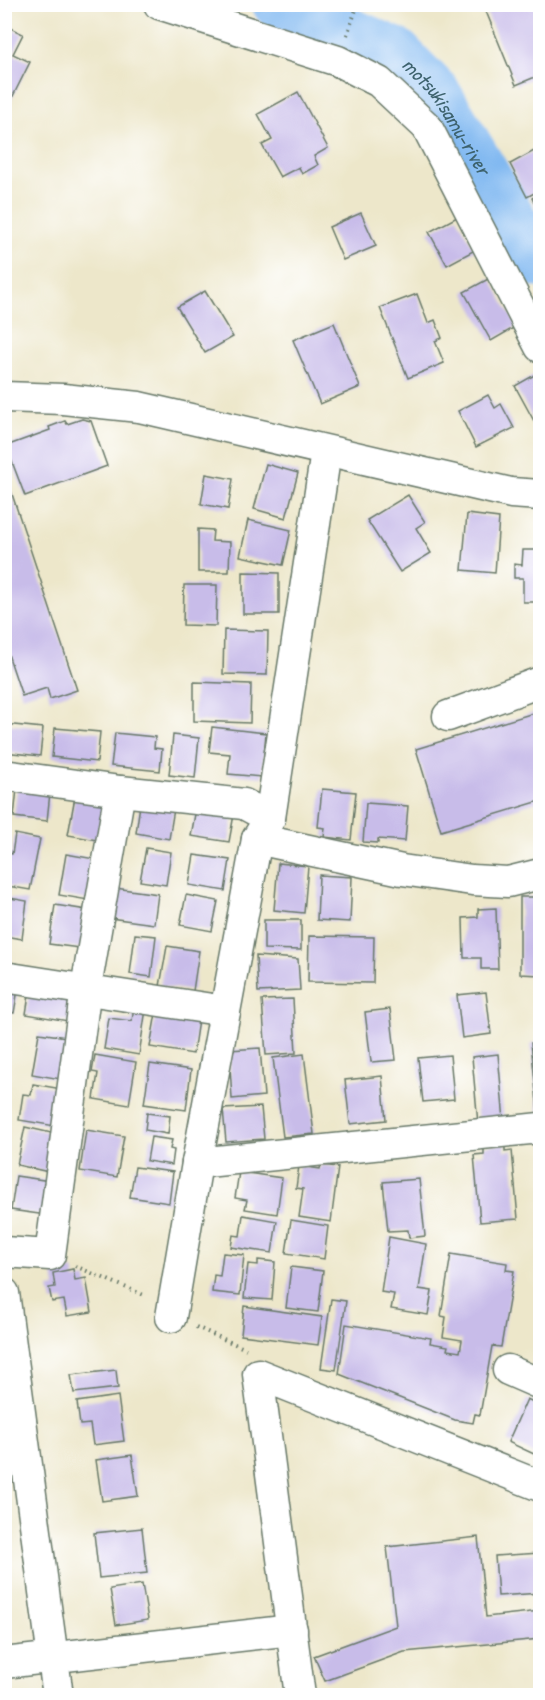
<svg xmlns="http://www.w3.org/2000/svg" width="545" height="1700" font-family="'Patrick Hand',sans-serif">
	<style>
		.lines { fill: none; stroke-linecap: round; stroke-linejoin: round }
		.river { stroke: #82b9f1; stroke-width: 48 }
		.building { fill: #c8bce9 }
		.minor-casing { stroke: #677868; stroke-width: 33 }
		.path { stroke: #677868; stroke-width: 4; stroke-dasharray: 1.5 4.5; stroke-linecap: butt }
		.minor { stroke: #fff; stroke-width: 30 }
		.labels { text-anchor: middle; stroke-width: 6; stroke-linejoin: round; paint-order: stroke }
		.water-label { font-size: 20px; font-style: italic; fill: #3d626d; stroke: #fff }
	</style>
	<rect width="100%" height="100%" fill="#fff"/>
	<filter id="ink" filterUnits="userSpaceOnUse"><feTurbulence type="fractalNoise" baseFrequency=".0167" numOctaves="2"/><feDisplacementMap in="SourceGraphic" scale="12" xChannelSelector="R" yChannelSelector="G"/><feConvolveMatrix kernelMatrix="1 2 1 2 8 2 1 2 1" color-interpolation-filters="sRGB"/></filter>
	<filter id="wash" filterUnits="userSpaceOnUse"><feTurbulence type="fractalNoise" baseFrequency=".008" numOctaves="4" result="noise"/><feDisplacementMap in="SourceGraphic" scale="24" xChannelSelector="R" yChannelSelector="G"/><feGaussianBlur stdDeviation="1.35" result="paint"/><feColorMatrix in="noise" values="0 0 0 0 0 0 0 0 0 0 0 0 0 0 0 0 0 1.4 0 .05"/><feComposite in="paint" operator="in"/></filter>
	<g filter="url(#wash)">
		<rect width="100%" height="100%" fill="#ede7ca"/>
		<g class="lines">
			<path class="river" id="s1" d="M276,4L326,21L397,52L437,93L540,264"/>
		</g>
		<g id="blocks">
			<g class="building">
				<polygon points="483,4 537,4 540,14 540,75 516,85"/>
				<polygon points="4,25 23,34 13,54 30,62 4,114"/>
				<polygon points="298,92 328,148 314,156 318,165 302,174 299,167 280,177 262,145 272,140 258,114"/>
				<polygon points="534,151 540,163 540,190 527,197 510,164"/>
				<polygon points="540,193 540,215 532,198"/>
				<polygon points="361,213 376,246 343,260 329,227"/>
				<polygon points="457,217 475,250 447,265 429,232"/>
				<polygon points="490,278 517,326 491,341 464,292"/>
				<polygon points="205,291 233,337 205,353 177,307"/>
				<polygon points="417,294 428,323 435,320 442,338 435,341 444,363 408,378 380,308"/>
				<polygon points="334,323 360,387 320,404 293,340"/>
				<polygon points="538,373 540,377 540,432 515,386"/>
				<polygon points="488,395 495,408 501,404 514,428 476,447 458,411"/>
				<polygon points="82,419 91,421 107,466 25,496 6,446 50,430 49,427 65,421 67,424"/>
				<polygon points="266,464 298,473 286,518 254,509"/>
				<polygon points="4,470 77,690 50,699 47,688 22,696 4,642"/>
				<polygon points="206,474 233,479 228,509 201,504"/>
				<polygon points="408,495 425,522 416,528 431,553 400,572 367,520"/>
				<polygon points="467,514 499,518 495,573 462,570"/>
				<polygon points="248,520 291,530 283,565 240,556"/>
				<polygon points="198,529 213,530 212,541 230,542 229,572 198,572"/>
				<polygon points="523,550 540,550 540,602 523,602 523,578 514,578 514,564 522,565"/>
				<polygon points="243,572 279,573 279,614 243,614"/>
				<polygon points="184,585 217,585 216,626 183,625"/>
				<polygon points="224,630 268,631 267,675 223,674"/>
				<polygon points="194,682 251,684 250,723 194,721"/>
				<polygon points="540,711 540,801 441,831 416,749"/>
				<polygon points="4,724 43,728 40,756 4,752"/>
				<polygon points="212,727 266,733 262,777 228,774 230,754 209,752"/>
				<polygon points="55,728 100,732 97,762 52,757"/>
				<polygon points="115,733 155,737 154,748 162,749 160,771 111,766"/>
				<polygon points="173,735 199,738 195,778 169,775"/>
				<polygon points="18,779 51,783 47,821 14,817"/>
				<polygon points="322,789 356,792 351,840 324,837 325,828 318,827"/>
				<polygon points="76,791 105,797 97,840 68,835"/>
				<polygon points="141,798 175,803 169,839 136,833"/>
				<polygon points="197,803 235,809 229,842 191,836"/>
				<polygon points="366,803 408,806 405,841 378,839 378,843 363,842"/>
				<polygon points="15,834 40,839 30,890 7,886 9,873 4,873 4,853 12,854"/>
				<polygon points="146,848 171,852 166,885 140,881"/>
				<polygon points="66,854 95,859 88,900 59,895"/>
				<polygon points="194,855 230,860 225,891 189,885"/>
				<polygon points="278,863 308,866 304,913 274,910"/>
				<polygon points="319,875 352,877 350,922 317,920"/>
				<polygon points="115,888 158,894 154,924 110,918"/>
				<polygon points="186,895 218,901 212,931 180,925"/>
				<polygon points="4,897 27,901 22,939 4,936"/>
				<polygon points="520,897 540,897 540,975 520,974"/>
				<polygon points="55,905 87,910 87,949 49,944"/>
				<polygon points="496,908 498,969 481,969 481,958 464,958 463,918 478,917 478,909"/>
				<polygon points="264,920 301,920 301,950 264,949"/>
				<polygon points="135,934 156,936 151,977 130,974"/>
				<polygon points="309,936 374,937 373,983 308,982"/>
				<polygon points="167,946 199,951 193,991 160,986"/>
				<polygon points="256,956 298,959 300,990 258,992"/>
				<polygon points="4,981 19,983 14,1013 4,1012"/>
				<polygon points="31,982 79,990 74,1022 26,1014"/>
				<polygon points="486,992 491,1034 462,1038 457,995"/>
				<polygon points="293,999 296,1053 266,1055 262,1000"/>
				<polygon points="134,1007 146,1009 139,1055 104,1049 109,1018 132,1021"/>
				<polygon points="390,1009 396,1060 371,1062 365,1012"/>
				<polygon points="156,1013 198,1020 193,1054 150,1047"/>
				<polygon points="39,1033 73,1038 66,1080 32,1074"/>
				<polygon points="531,1043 540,1043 540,1111 538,1112"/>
				<polygon points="4,1047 9,1048 6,1069 4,1069"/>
				<polygon points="260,1048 264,1096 232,1099 229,1050"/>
				<polygon points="304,1054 314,1134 283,1137 273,1058"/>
				<polygon points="498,1054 504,1121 478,1124 472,1057"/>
				<polygon points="95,1055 136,1062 129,1105 94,1099 98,1073 92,1072"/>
				<polygon points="450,1055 454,1099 423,1102 418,1058"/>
				<polygon points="150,1064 191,1070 186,1110 144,1104"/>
				<polygon points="382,1076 386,1120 350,1124 345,1080"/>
				<polygon points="33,1084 62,1089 55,1126 19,1120 23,1094 31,1095"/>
				<polygon points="261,1107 264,1139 226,1142 223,1109"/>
				<polygon points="147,1113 170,1116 168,1134 145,1130"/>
				<polygon points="25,1127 56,1134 49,1172 17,1165"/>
				<polygon points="86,1130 124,1136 117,1177 80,1171"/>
				<polygon points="151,1137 172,1140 170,1149 174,1150 172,1165 147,1161"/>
				<polygon points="505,1144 505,1151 512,1150 518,1219 480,1222 474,1155 484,1154 484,1146"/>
				<polygon points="321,1165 338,1167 331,1222 299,1217 303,1189 296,1188 299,1166 320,1169"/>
				<polygon points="135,1167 173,1172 169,1203 130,1197"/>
				<polygon points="239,1172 282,1178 277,1214 245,1209 247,1200 235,1198"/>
				<polygon points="16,1176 57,1182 53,1216 11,1210"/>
				<polygon points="419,1179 425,1236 409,1238 408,1230 388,1231 383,1182"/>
				<polygon points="243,1215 277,1221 272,1253 231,1247 233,1235 240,1236"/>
				<polygon points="291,1220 328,1226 324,1259 286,1253"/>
				<polygon points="389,1237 426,1244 419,1289 432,1291 428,1315 391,1309 394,1294 381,1292"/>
				<polygon points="223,1253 244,1255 240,1295 212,1292 214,1275 220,1276"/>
				<polygon points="451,1254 507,1263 506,1270 514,1271 501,1347 492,1346 480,1415 475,1414 473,1423 455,1420 339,1374 346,1324 431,1338 430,1343 448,1346 447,1350 460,1352 462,1340 443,1337 446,1317 441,1316"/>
				<polygon points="258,1260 275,1262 272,1300 244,1298 248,1264 258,1265"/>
				<polygon points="291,1267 323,1271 318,1312 286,1308"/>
				<polygon points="73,1269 75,1280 86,1278 92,1312 67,1316 64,1300 52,1302 49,1288 55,1287 53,1273"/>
				<polygon points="331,1299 346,1301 336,1370 321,1368"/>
				<polygon points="244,1306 322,1317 318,1345 241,1335"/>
				<polygon points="116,1370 118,1388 74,1393 71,1375"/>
				<polygon points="118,1396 124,1441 93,1445 90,1424 80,1425 77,1402"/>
				<polygon points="527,1399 540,1405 540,1446 536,1455 508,1442"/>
				<polygon points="132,1455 138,1496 102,1501 96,1460"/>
				<polygon points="142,1528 147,1573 99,1578 94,1533"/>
				<polygon points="478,1537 486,1617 540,1611 540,1639 404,1652 325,1681 314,1656 396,1626 387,1547"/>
				<polygon points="540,1553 540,1593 498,1596 495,1556"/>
				<polygon points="142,1584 148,1620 116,1625 110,1589"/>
			</g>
		</g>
	</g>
	<g filter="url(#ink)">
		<use href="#blocks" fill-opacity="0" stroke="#677868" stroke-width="1.5"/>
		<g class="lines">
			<g class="minor-casing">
				<g id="minor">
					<polyline points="159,4 338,61 379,82 427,127 540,347"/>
					<polyline points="4,397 63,399 139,407 511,493 540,495"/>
					<polyline points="448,716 540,682"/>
					<polyline points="4,775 120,791 244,804 270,818"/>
					<polyline points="257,839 402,870 472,880 508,882 540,874"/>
					<polyline points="4,977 225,1011"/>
					<polyline points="197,1163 540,1128"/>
					<polyline points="4,1252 50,1255 86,988 120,791"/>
					<polyline points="4,1293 58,1696"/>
					<polyline points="171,1317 197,1163 257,839 270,818 326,452"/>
					<polyline points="508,1370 540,1384"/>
					<polyline points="4,1663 292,1630"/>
					<polyline points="300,1696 258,1374 540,1486"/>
				</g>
			</g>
			<g class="path">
				<polyline points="347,35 358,4"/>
				<polyline points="75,1266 146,1296"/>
				<polyline points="196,1327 246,1349"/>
			</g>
			<use href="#minor" class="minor"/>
		</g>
	</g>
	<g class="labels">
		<g class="water-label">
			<text dy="7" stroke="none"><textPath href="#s1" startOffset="212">motsukisamu-river</textPath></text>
		</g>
	</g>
	<rect width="545" height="1700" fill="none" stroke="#fff" stroke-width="24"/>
</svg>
